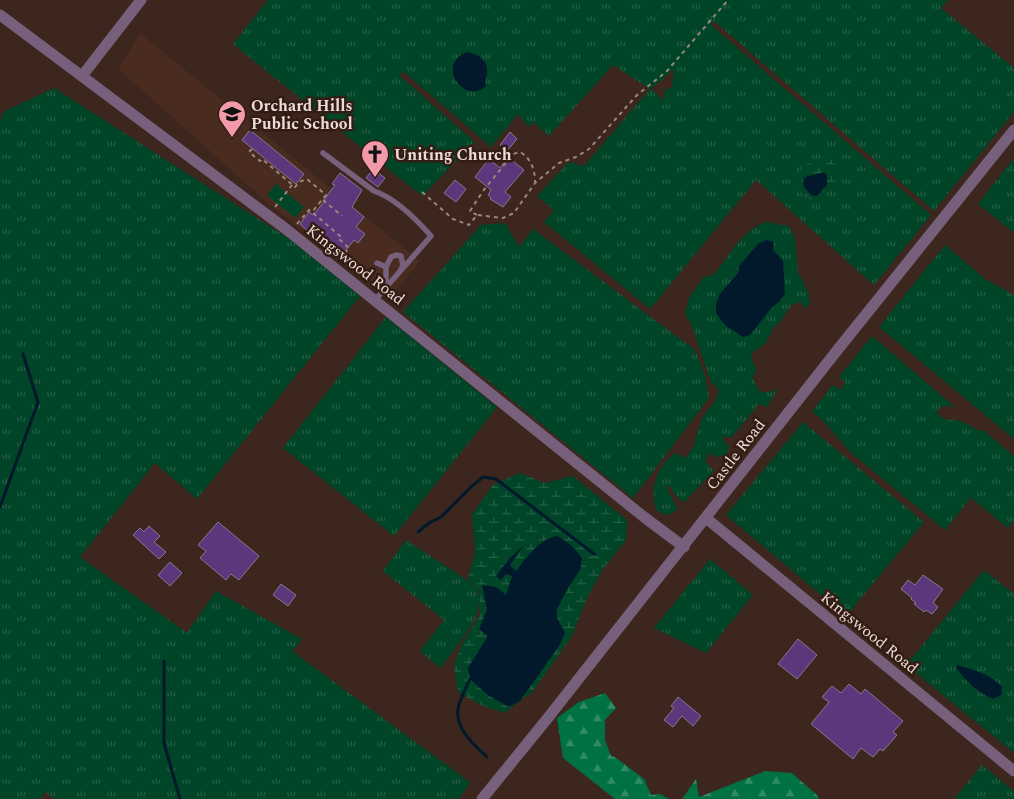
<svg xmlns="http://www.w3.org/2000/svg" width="1014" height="799" font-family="Spectral,serif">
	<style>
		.built { fill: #492b1f }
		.grass { fill: url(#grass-tufts); fill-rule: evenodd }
		.forest { fill: url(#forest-firs) }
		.wetland { fill: url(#wetland-marsh) }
		.garden { fill: #004527 }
		.water { fill: #01192a }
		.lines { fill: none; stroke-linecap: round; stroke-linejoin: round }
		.stream { stroke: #01192a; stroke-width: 3 }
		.building { fill: #5c377b; stroke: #857991 }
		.path { stroke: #99867e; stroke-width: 2; stroke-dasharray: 4 4; stroke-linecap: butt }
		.service { stroke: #77607c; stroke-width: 5.5 }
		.minor { stroke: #77607c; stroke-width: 11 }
		.labels { text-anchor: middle; stroke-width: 5; stroke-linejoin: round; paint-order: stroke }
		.poi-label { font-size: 16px; font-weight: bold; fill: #ecdcd6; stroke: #331c13; text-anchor: start }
		.street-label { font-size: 16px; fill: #ecdcd6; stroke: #331c13 }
	</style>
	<defs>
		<pattern id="grass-tufts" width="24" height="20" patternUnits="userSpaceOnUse" patternTransform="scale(1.25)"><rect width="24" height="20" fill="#004527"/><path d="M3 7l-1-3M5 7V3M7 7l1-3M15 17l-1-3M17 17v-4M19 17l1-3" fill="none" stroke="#255f46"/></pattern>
		<pattern id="forest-firs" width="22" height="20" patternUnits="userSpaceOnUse" patternTransform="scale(1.25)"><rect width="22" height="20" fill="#007143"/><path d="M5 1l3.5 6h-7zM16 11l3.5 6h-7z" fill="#328b66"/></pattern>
		<pattern id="wetland-marsh" width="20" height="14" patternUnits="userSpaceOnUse" patternTransform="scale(1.25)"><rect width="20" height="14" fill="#004527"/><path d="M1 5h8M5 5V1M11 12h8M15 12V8" fill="none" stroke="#255f46"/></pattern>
	</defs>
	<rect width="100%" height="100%" fill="#3d261d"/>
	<polygon class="built" points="140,33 420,261 388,300 268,203 118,69"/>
	<g class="grass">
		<path d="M268,0H948L941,8L1014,68V112L934,211L714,21L711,25L931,215L874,285L756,180L650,309L544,222L554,210L537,196L569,162L584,166L650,89L613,65L549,136L533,122L529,127L518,114L491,147L404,72L399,75L475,142L422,196L233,44ZM674,69L672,87L668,90L665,88L663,100L651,89Z"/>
		<polygon points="54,88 288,238 360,296 197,499 155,463 80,557 187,633 216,591 302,639 292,651 471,783 458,799 55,799 45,792 40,799 0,799 0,124 3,112"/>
		<polygon points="1014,158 1014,233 978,204"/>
		<path d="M767,222L789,226L795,238L798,272L809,294L810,303L805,309L801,302L791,305L782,320L774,327L765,344L753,352L751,359L757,370L752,377L761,393L777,390L767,407L759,404L731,438L724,436L723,440L729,447L727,454L717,457L709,453L705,461L714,471L683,503L673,492L669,485L666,487L678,510L667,515L657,511C648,489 657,467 675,453L685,458L694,446L696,436L702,418L715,401L719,390L711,382L691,324L685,314L689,297L704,277L713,275C729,257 743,228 767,222Z"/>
		<polygon points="505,223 519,247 533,229 695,350 705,375 709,398 633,498 403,312 481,225"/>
		<polygon points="945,245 985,279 1014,295 1014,439 879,327"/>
		<polygon points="386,317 497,407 394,536 283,448"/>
		<path d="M872,336L956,408C948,406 943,404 937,411C942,423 953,418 963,422C968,424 973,427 978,431L983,430L1014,456V521L1008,528L971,498L945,530L851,453L822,420L812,411L833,385L841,390L845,383L839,377Z"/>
		<polygon points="803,422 924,522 846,616 726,515"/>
		<path d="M406,540L470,582C473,584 477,588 478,591C489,612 452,652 440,668L420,651L444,620L383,571Z"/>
		<polygon points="710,559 753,595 706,653 654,628"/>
		<polygon points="984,570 1014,594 1014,753 906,665"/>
		<polygon points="982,765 1014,791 1014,799 954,799"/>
	</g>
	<g class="forest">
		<polygon points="605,693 616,708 605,720 605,740 611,756 615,757 644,779 651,795 660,794 669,799 615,799 563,758 557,718 579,702"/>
		<polygon points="765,771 792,773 818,796 819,799 682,799 696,779 699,797"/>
	</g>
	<g class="wetland">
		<path d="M828,156L836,164L837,179L823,197L816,202L804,196L796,186C800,164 807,161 828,156Z"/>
		<polygon points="520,473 545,483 573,476 627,520 626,540 603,569 587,598 572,636 532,692 504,713 481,705 458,692 454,666 461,646 480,615 480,592 468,578 475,554 472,514 493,485"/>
	</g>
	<polygon class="garden" points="276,184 304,207 295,218 267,195"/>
	<g class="water">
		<path d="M467,52C479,55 489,60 487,74C486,79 485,81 486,86C466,106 434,65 467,52Z"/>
		<path d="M824,172L827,176V185L817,196H813C806,190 800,186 805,177Z"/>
		<polygon points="766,240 774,242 773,250 783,261 785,294 779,302 772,307 750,335 743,337 725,325 716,313 716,304 720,294 738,273 739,266 759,243"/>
		<path d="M558,536L572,546L582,558L581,568L568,588L557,609V618L565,633L559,646L520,701L509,707L488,695L470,679L468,668L488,636L479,629L487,610L482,585L496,587L506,595L512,576L506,574L501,580L496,576L509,559L524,545L510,565L516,571C528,556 540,538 558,536Z"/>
		<path d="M957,665C973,670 991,674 1002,687L1001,695L993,699C976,691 966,682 956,667Z"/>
	</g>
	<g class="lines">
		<g class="stream">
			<polyline points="0,507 38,402 23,354"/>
			<polyline points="418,532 429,523 441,517 472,486 483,477 496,479 594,554"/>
			<polyline points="164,661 164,743 180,799"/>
			<path d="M470,679C466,687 462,696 459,704C452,726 473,744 487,757"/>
		</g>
	</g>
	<g class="building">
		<polygon points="250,130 304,174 296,184 242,140"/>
		<polygon points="510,132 517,139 507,151 500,145"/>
		<polygon points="508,157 524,170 505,192 511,197 503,207 490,199 491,198 488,195 491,190 475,177 489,159 500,168"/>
		<polygon points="373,169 385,178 378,187 366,178"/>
		<polygon points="340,173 362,190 352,207 364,217 356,227 365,234 358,243 354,240 339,259 300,224 309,212 313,215 325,201 324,200 335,185 332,184"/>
		<polygon points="455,180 466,189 456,202 444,193"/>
		<polygon points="218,522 259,556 239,580 231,574 226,580 200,558 206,551 198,545"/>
		<polygon points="149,526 160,536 154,542 166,552 159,559 133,535 140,528 144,532"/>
		<polygon points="170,562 182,573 170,586 158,575"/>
		<polygon points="923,575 943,589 933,603 938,607 932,614 926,610 924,612 914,604 916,603 911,599 912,598 901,589 908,580 915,585"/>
		<polygon points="281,584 296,595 288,606 273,595"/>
		<polygon points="798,639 817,655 797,679 778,664"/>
		<polygon points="849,684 861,694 865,689 903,721 893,732 897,735 883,751 880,749 873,757 861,748 853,759 811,724 829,702 822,697 832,686 841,693"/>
		<polygon points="678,697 701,716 693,726 682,716 673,727 664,720 674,708 671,706"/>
	</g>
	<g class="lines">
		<g class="path">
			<polyline points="252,149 249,152 260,161 262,159 295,187 299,182 307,179 326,195 312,212 340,236 338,238 350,249"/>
			<polyline points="422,192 453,219 469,225 477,215 503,218 514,213 535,183 559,163 576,157 589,149 637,95 667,71 728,0"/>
			<polyline points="323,200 342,216"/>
			<polyline points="275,207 292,185"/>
			<path d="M477,215L470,211L483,191L513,154L520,152C531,158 535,170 535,182"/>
			<polyline points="297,224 309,210 312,212"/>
			<polyline points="340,260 349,248"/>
		</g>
		<g class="service">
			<path d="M323,153L374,191C395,198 417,220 431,236L375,300"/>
			<polyline points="377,263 386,267"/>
			<polyline points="386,288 386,267 391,257 396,255 401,256 403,266 401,269"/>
		</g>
		<g class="minor">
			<polyline points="0,15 286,229 644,517 684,547"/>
			<polyline points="82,76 141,0"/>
			<polyline points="706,518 1014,771"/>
			<polyline points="482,799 547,719 839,348 1014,130"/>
		</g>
	</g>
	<defs>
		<g id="school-pin" transform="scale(1.4375)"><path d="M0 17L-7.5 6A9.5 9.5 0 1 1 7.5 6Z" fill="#f39aaa" stroke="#331c13"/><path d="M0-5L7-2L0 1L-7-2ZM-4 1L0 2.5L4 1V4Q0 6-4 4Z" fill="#111"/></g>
		<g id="church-pin" transform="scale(1.4375)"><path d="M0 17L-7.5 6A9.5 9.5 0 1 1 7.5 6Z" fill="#f39aaa" stroke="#331c13"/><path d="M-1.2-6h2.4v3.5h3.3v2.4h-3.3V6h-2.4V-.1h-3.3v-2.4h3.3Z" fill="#111"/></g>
	</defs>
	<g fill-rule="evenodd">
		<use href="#school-pin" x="232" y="114"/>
		<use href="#church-pin" x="375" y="154"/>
	</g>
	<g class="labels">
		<g class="poi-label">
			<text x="251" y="111">Orchard Hills<tspan x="251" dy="18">Public School</tspan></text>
			<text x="394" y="160">Uniting Church</text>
		</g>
		<g class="street-label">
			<text transform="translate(356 264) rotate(38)" y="6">Kingswood Road</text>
			<text transform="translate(735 454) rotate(-52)" y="6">Castle Road</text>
			<text transform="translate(870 632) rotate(39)" y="6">Kingswood Road</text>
		</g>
	</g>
</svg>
